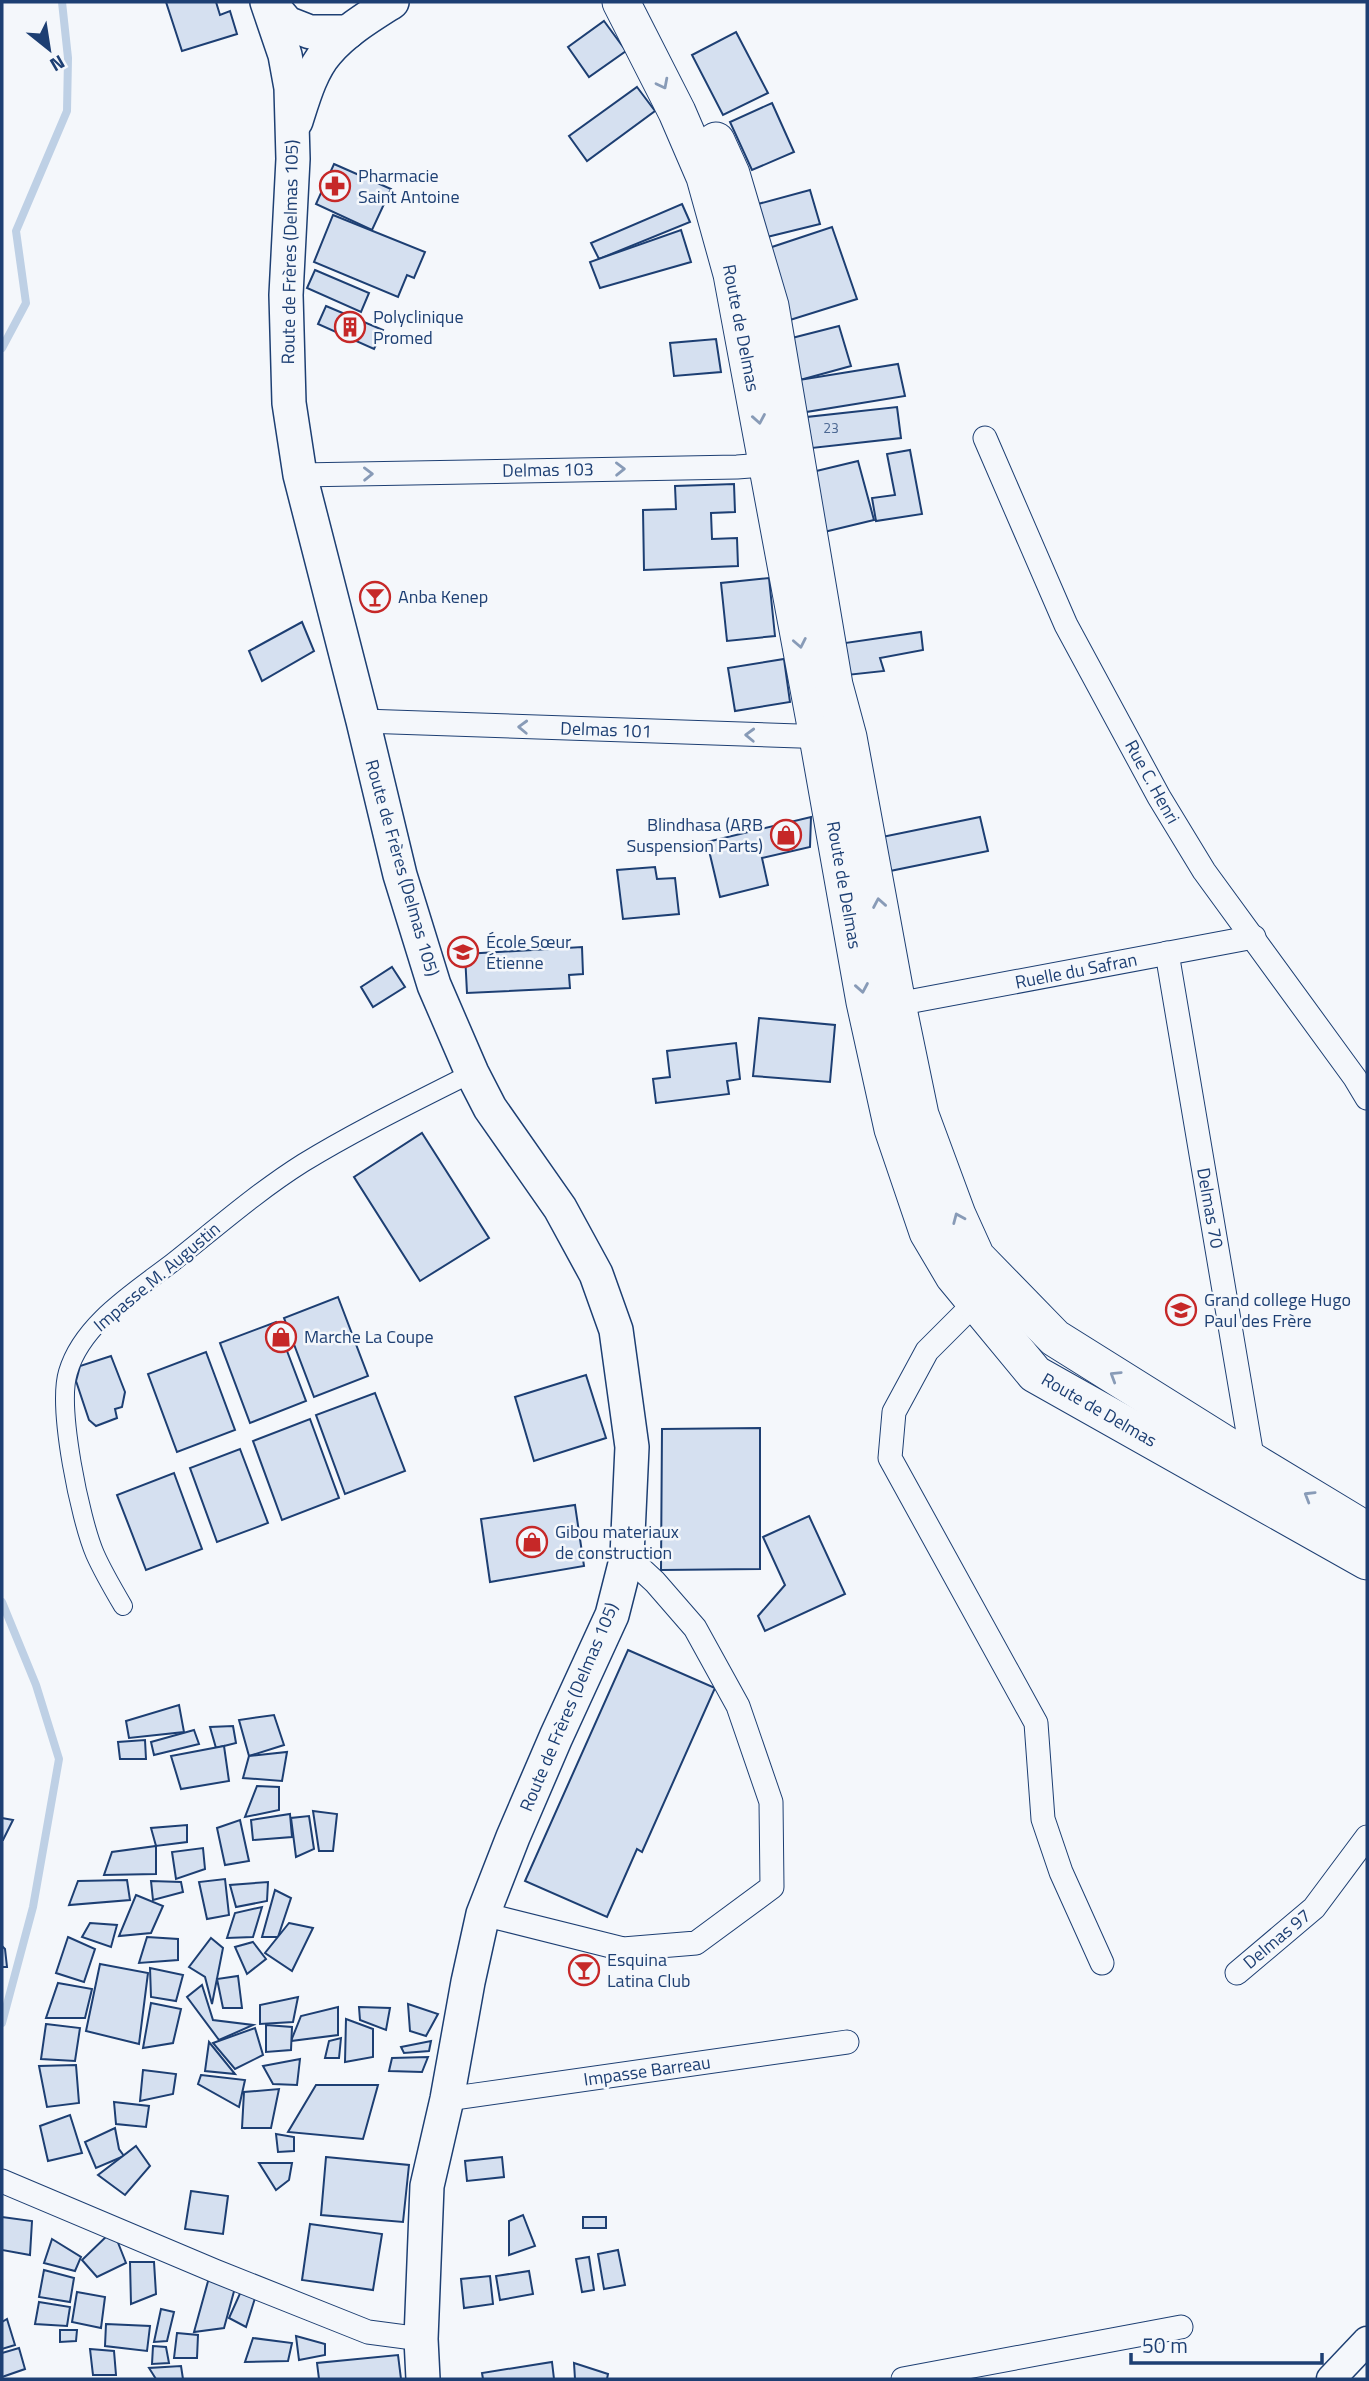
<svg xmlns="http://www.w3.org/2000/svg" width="1369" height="2381" font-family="'Titillium Web',sans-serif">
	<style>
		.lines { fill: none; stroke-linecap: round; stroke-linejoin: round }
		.stream { stroke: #bed0e5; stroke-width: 8 }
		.building { fill: #d5e0f0; stroke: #1d3f73; stroke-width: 2 }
		.pedestrian-casing { stroke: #1d3f73; stroke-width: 20 }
		.minor-casing { stroke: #1d3f73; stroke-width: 25 }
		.tertiary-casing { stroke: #1d3f73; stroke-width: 31 }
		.secondary-casing { stroke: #1d3f73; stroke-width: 36 }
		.primary-casing { stroke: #1d3f73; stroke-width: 39 }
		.pedestrian { stroke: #f4f7fb; stroke-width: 18 }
		.minor { stroke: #f4f7fb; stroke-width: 23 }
		.tertiary { stroke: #f4f7fb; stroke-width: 28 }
		.secondary { stroke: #f4f7fb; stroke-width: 33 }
		.primary { stroke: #f4f7fb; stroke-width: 37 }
		.oneway { stroke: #889bb7 }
		.labels { text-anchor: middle; stroke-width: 5; stroke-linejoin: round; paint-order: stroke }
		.number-label { font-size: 14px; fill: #4b6792 }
		.poi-label { font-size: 18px; fill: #1d3f73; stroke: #f4f7fb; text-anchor: start }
		.street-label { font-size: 18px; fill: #1d3f73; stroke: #f4f7fb }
	</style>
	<rect width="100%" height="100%" fill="#f4f7fb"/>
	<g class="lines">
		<g class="stream">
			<polyline points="2,348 26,303 16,231 67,111 68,58 62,2"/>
			<polyline points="2,1602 36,1685 59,1759 33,1907 2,2023"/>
		</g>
	</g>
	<g class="building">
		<polygon points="166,2 216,2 220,15 230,11 237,34 182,51"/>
		<polygon points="604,21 626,51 589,77 568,47"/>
		<polygon points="736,32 768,93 723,115 692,55"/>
		<polygon points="637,87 655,111 587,161 569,136"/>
		<polygon points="772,103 794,152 752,170 730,122"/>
		<polygon points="334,164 391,189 372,230 316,204"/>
		<polygon points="810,190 820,224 767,237 758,204"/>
		<polygon points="682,204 690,222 599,259 591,243"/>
		<polygon points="333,215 425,252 414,278 407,275 398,297 314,262"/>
		<polygon points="832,227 857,299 790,320 766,249"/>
		<polygon points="681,230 691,262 600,288 590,262"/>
		<polygon points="315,270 369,293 361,312 307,288"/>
		<polygon points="326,306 383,330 374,349 318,324"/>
		<polygon points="839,326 851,366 800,380 788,339"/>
		<polygon points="716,339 721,372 674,376 670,343"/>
		<polygon points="898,364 905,396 806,412 799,380"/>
		<polygon points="897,407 901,438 812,448 807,417"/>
		<polygon points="910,450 922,514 876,521 872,498 895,495 887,454"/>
		<polygon points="858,461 874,520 824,532 808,473"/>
		<polygon points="734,484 735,512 711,513 712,539 737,538 738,566 644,570 643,510 676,509 675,486"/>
		<polygon points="769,578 775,636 727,641 721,583"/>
		<polygon points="302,622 314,651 262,681 249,651"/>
		<polygon points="921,632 923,650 880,658 884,671 847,675 845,643"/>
		<polygon points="784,659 790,702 735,711 728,668"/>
		<polygon points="811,817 810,847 762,858 768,885 720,897 707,842"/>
		<polygon points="980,817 988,851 890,871 882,837"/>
		<polygon points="655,867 657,879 675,878 679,914 623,919 617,870"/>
		<polygon points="582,947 583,974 569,975 570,988 467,993 465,954"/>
		<polygon points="392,967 405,987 373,1007 361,987"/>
		<polygon points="759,1018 835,1025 830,1082 753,1076"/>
		<polygon points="736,1043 740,1079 727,1081 729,1094 656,1103 653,1079 670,1077 667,1051"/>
		<polygon points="422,1133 489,1238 420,1281 354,1177"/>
		<polygon points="338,1297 368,1376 314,1397 284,1318"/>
		<polygon points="276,1322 306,1401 250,1423 220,1343"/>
		<polygon points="206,1352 235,1430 177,1452 148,1374"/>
		<polygon points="111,1356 125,1392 122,1407 115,1409 117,1418 96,1426 89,1420 76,1381 80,1366"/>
		<polygon points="586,1375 606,1438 534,1461 515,1397"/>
		<polygon points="375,1393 405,1471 345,1494 316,1415"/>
		<polygon points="310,1419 339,1498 282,1520 253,1441"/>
		<polygon points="760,1428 760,1569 661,1570 662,1429"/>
		<polygon points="240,1449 268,1523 217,1542 190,1468"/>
		<polygon points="174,1473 202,1549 146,1570 117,1495"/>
		<polygon points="575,1505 584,1566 490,1582 481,1519"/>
		<polygon points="809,1516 845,1594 765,1631 758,1616 785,1585 763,1537"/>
		<polygon points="628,1650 715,1688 642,1852 637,1849 607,1917 525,1881"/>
		<polygon points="179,1705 184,1732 129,1738 126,1721"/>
		<polygon points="274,1715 284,1745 249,1756 239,1720"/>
		<polygon points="233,1726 236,1743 216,1748 210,1727"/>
		<polygon points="194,1730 199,1744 154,1755 151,1742"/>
		<polygon points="145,1740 146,1759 120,1759 118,1742"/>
		<polygon points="224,1746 229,1781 181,1789 171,1756"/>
		<polygon points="287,1752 282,1781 243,1778 249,1756"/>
		<polygon points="257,1786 279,1787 279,1810 245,1817"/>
		<polygon points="313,1811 337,1814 333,1851 319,1851"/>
		<polygon points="290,1814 292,1837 253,1840 251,1820"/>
		<polygon points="309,1816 314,1849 296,1857 291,1818"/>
		<polygon points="2,1818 13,1820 3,1840 2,1840"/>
		<polygon points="240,1820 249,1861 225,1865 217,1828"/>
		<polygon points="187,1825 187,1842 156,1846 151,1828"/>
		<polygon points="156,1846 156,1874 104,1875 112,1852"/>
		<polygon points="203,1848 205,1869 176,1879 172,1852"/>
		<polygon points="225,1879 229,1915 207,1919 199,1882"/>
		<polygon points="127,1880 130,1900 69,1905 78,1881"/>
		<polygon points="151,1881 181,1882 183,1892 153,1900"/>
		<polygon points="268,1882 267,1901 236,1907 230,1885"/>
		<polygon points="275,1890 291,1898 278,1937 262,1937"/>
		<polygon points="136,1895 163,1906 151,1933 119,1936"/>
		<polygon points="262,1907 253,1937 227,1938 235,1913"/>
		<polygon points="90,1923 117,1925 111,1947 82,1937"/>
		<polygon points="289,1923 313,1928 292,1971 265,1953"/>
		<polygon points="68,1937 95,1949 84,1982 56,1973"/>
		<polygon points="147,1937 178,1939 178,1960 139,1963"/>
		<polygon points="211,1938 223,1948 212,2004 205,1977 189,1967"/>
		<polygon points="253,1942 266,1959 247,1974 235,1947"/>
		<polygon points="2,1946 5,1949 7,1967 2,1967"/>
		<polygon points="100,1964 148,1973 139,2044 86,2031"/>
		<polygon points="150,1968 183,1975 176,2001 151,1997"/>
		<polygon points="238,1976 242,2008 223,2008 217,1979"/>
		<polygon points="58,1983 92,1989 85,2018 46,2018"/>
		<polygon points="202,1985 213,2020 253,2025 219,2040 187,1997"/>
		<polygon points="298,1997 293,2022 260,2024 260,2005"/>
		<polygon points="151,2003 181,2009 173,2043 143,2048"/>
		<polygon points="408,2004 438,2014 426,2036 410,2031"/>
		<polygon points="338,2007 338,2035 291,2041 301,2016"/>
		<polygon points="359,2007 390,2008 386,2030 360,2020"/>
		<polygon points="346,2019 373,2029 373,2057 345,2062"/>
		<polygon points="46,2024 80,2028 75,2061 41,2059"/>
		<polygon points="266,2025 292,2027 291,2050 266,2052"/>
		<polygon points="255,2028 263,2055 235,2069 213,2043"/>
		<polygon points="341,2038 339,2058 325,2058 329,2041"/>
		<polygon points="431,2041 429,2051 404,2053 401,2047"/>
		<polygon points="209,2042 235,2074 205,2071"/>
		<polygon points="428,2057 422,2072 389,2071 392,2058"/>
		<polygon points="300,2059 297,2085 273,2084 263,2066"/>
		<polygon points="76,2065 79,2103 47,2107 39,2066"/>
		<polygon points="143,2070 176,2074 173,2094 140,2101"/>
		<polygon points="201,2075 245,2080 239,2107 198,2084"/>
		<polygon points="316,2085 378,2085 363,2139 288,2132"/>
		<polygon points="279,2089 271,2128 242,2128 244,2092"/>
		<polygon points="114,2102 149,2106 146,2127 116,2124"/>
		<polygon points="70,2115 82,2153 48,2161 40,2126"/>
		<polygon points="115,2128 119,2149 124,2156 96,2168 85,2142"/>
		<polygon points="276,2134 294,2137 294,2151 278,2152"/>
		<polygon points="136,2146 150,2166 125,2195 98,2175"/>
		<polygon points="326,2157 409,2165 403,2222 321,2215"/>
		<polygon points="502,2157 504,2177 467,2181 465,2161"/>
		<polygon points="259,2163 292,2163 289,2180 276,2190"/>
		<polygon points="191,2191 228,2196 223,2234 185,2229"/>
		<polygon points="523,2215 535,2246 509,2255 509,2221"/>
		<polygon points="2,2217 32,2221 30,2255 2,2250"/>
		<rect x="583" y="2217" width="23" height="11"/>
		<polygon points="310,2224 382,2234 373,2290 302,2280"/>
		<polygon points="113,2230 126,2263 97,2277 82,2260"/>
		<polygon points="52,2239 81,2257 75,2271 44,2263"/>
		<polygon points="618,2250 625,2285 604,2289 598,2254"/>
		<polygon points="589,2257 594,2290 582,2292 576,2259"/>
		<polygon points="130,2262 154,2262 156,2294 131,2304"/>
		<polygon points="44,2270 74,2278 70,2302 39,2297"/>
		<polygon points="529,2271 533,2294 500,2300 496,2276"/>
		<polygon points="210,2274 236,2284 224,2328 194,2332"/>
		<polygon points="490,2276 493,2304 464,2308 461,2279"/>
		<polygon points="242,2289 256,2295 246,2327 229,2318"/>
		<polygon points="77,2292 105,2297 101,2328 72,2322"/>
		<polygon points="39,2302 70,2307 67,2326 35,2324"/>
		<polygon points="161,2309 174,2312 167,2341 154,2342"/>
		<polygon points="7,2319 15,2345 2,2349 2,2322"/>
		<polygon points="106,2324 150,2326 147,2351 105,2346"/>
		<polygon points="60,2330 77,2330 76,2341 60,2342"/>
		<polygon points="177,2333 198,2335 197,2358 174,2358"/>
		<polygon points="296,2336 325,2344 325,2355 299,2360"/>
		<polygon points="253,2338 292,2343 288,2361 245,2362"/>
		<polygon points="153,2346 166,2347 169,2363 152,2364"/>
		<polygon points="19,2348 25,2369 2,2377 2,2353"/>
		<polygon points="90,2349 114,2351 116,2375 93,2375"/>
		<polygon points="398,2355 401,2379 319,2379 317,2363"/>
		<polygon points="552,2362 554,2379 483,2379 482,2373"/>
		<polygon points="574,2363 608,2374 607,2379 575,2379"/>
		<polygon points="181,2366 183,2379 156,2379 149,2368"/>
	</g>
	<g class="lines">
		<g class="pedestrian-casing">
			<path id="pedestrian" d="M123,1606C113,1589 103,1572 95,1554C80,1519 57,1408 68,1372C82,1324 134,1292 172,1263C215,1229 257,1192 303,1163C357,1130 415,1102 472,1073"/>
		</g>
		<g class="minor-casing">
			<g id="minor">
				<polyline points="985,438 1066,625 1159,797 1204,871 1355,1078 1367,1098"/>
				<polyline points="300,475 737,467 779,464"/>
				<polyline points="363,721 828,737"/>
				<polyline points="1167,953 1253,1462"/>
				<polyline points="897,1004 1254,937"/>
				<polyline points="983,1295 927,1351 894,1412 890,1458 1036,1723 1043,1819 1061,1872 1102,1963"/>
				<polyline points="483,1914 623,1949 696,1943 772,1887 771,1802 738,1706 695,1628 655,1582 627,1556"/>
				<polyline points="1237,1973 1314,1908 1367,1837"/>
				<polyline points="447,2099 847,2042"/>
				<polyline points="2,2181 215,2271 368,2332 421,2339"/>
				<polyline points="903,2379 1181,2327"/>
			</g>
		</g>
		<g class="tertiary-casing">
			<polyline id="tertiary" points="1331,2379 1367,2341"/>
		</g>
		<g class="secondary-casing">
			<g id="secondary">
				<polyline points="267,2 285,55 291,88 293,159 286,295 289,403 300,475 363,721 400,875 434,985 472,1073 490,1108 560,1208 596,1274 616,1330 632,1447 627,1556 612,1615 556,1737 513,1837 483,1914 468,1982 447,2099 427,2186 421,2339 423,2379"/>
				<polyline points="269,2 287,23 310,32 348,32"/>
				<path d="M296,121C303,99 311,70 327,52C345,31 370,16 392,2"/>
			</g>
		</g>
		<g class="primary-casing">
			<g id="primary">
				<polyline points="621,2 677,112 705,177 732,274 818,737 865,1002 893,1129 928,1232 954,1276 1035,1374 1367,1561"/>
				<polyline points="716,141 731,174 770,306 834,685 848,737 897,1004 920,1115 957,1215 976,1257 1055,1338 1253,1462 1367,1531"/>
			</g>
		</g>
		<use href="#pedestrian" class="pedestrian"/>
		<use href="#minor" class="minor"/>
		<use href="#tertiary" class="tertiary"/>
		<use href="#secondary" class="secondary"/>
		<use href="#primary" class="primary"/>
	</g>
	<defs><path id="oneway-chevron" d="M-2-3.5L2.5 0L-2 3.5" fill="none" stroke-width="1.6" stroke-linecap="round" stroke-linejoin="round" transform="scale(1.75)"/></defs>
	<g class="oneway">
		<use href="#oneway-chevron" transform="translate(663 84) rotate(63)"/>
		<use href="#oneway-chevron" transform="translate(759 419) rotate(80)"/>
		<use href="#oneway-chevron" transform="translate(620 469) rotate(-1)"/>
		<use href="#oneway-chevron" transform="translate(368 474) rotate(-1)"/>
		<use href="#oneway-chevron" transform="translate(800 643) rotate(79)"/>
		<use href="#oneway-chevron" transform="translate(523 727) rotate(-178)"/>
		<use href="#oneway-chevron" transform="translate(750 735) rotate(-178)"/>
		<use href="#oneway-chevron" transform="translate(879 903) rotate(-100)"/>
		<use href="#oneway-chevron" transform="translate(862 988) rotate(80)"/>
		<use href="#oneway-chevron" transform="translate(958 1218) rotate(-113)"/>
		<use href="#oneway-chevron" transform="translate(1115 1376) rotate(-148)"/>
		<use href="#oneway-chevron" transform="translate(1309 1496) rotate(-149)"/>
	</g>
	<defs>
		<g id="pharmacy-ring" transform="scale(1.575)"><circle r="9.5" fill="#f4f7fb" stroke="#c62828" stroke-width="1.5"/><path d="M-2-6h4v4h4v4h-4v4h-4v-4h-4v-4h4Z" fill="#c62828"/></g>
		<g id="building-ring" transform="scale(1.575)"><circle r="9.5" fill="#f4f7fb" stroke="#c62828" stroke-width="1.5"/><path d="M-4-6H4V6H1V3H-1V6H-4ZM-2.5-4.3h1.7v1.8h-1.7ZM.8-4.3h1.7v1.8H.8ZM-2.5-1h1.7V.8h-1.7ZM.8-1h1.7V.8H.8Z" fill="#c62828"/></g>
		<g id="bar-ring" transform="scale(1.575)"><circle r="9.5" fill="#f4f7fb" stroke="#c62828" stroke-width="1.5"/><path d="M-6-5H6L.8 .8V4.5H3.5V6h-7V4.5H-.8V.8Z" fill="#c62828"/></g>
		<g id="shop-ring" transform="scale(1.575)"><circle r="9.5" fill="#f4f7fb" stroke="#c62828" stroke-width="1.5"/><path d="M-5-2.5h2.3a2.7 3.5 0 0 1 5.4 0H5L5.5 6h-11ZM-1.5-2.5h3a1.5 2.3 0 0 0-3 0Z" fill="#c62828"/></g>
		<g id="school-ring" transform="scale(1.575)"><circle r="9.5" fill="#f4f7fb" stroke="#c62828" stroke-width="1.5"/><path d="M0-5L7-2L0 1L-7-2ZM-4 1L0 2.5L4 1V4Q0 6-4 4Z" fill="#c62828"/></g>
	</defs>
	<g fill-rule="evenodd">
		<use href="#pharmacy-ring" x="335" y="186"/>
		<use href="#building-ring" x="350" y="327"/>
		<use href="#bar-ring" x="375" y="597"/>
		<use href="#shop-ring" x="786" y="835"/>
		<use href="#school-ring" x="463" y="952"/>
		<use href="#school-ring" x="1181" y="1310"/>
		<use href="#shop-ring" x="281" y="1337"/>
		<use href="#shop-ring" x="532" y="1542"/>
		<use href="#bar-ring" x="584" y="1970"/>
	</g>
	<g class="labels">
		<g class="number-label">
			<text x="831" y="433">23</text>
		</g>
		<g class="poi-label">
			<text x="358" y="182">Pharmacie<tspan x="358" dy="21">Saint Antoine</tspan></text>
			<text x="373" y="323">Polyclinique<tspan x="373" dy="21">Promed</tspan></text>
			<text x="398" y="603">Anba Kenep</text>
			<text x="763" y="831" text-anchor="end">Blindhasa (ARB<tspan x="763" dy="21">Suspension Parts)</tspan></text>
			<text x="486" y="948">École Sœur<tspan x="486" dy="21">Étienne</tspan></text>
			<text x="1204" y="1306">Grand college Hugo<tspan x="1204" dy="21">Paul des Frère</tspan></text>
			<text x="304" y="1343">Marche La Coupe</text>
			<text x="555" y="1538">Gibou materiaux<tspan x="555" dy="21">de construction</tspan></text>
			<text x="607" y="1966">Esquina<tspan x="607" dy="21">Latina Club</tspan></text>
		</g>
		<g class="street-label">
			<text transform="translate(290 252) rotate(-89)" y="6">Route de Frères (Delmas 105)</text>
			<text transform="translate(741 328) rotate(79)" y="6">Route de Delmas</text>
			<text transform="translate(548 470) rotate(-1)" y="6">Delmas 103</text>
			<text transform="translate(606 730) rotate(2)" y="6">Delmas 101</text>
			<text transform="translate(1152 782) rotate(61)" y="6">Rue C. Henri</text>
			<text transform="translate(402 868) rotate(74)" y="6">Route de Frères (Delmas 105)</text>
			<text transform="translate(844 885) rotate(80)" y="6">Route de Delmas</text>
			<text transform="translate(1076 971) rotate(-11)" y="6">Ruelle du Safran</text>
			<text transform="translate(1210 1208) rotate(80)" y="6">Delmas 70</text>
			<text transform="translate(157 1277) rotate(-40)" y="6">Impasse M. Augustin</text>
			<text transform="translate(1099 1410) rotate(30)" y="6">Route de Delmas</text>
			<text transform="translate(569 1707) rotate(-67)" y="6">Route de Frères (Delmas 105)</text>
			<text transform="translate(1277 1939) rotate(-40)" y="6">Delmas 97</text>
			<text transform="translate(647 2071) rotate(-8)" y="6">Impasse Barreau</text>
		</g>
	</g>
	<rect width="1369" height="2381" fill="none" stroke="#1d3f73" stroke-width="7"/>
	<g transform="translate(49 49) rotate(150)" stroke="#f4f7fb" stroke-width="5" paint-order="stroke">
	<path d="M0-5L12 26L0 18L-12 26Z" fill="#1d3f73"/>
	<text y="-10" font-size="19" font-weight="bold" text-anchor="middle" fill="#1d3f73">N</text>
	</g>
	<path d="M1131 2353v10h191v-10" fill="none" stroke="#1d3f73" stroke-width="3.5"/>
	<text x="1142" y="2353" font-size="21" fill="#1d3f73" stroke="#f4f7fb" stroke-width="5" paint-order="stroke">50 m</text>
</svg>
